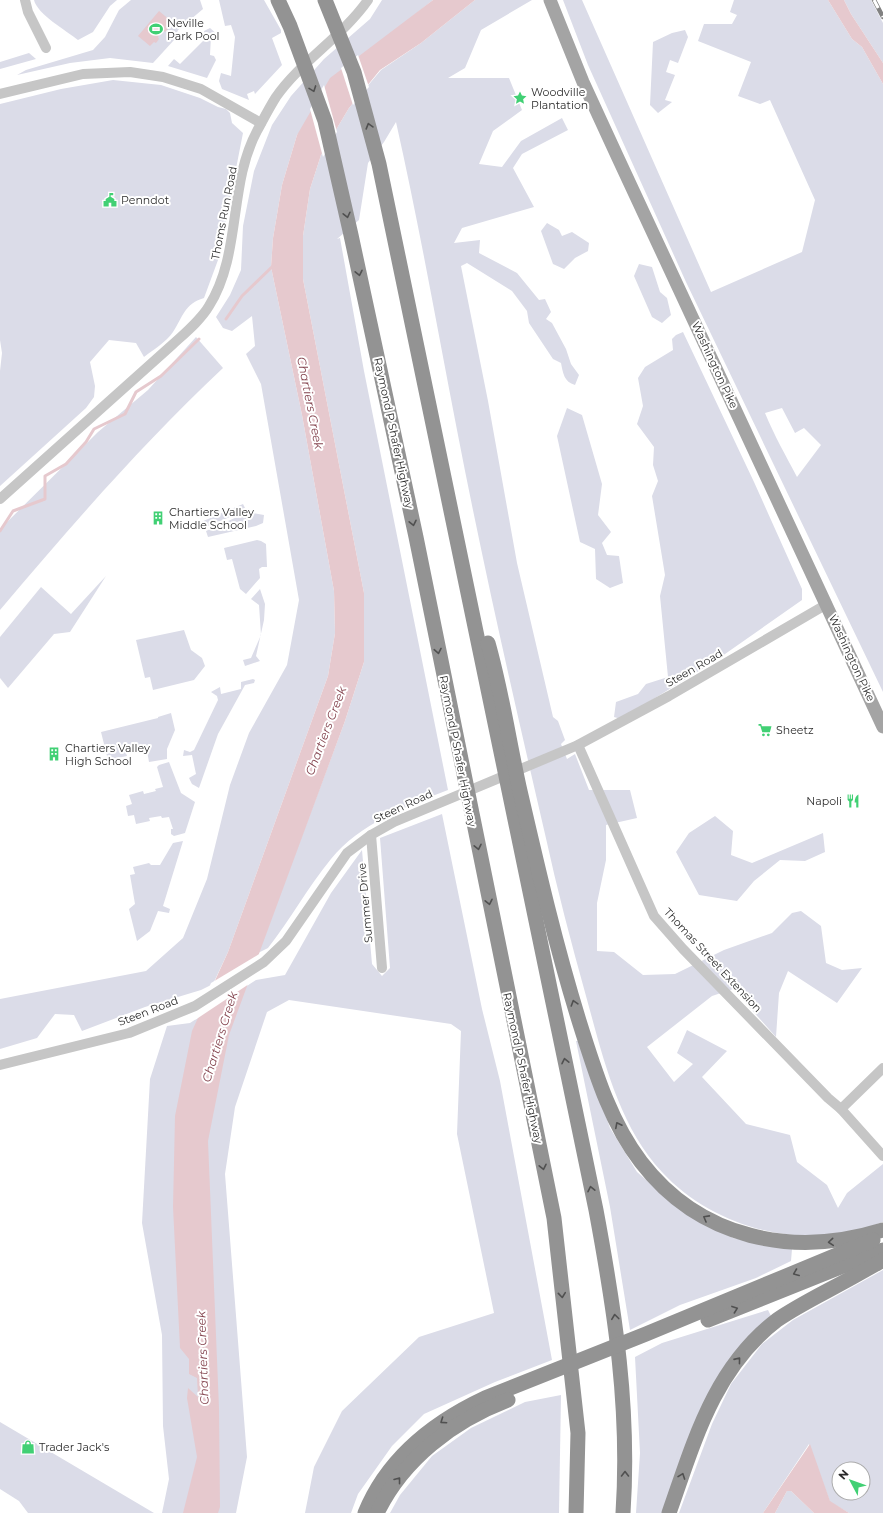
<svg xmlns="http://www.w3.org/2000/svg" width="883" height="1513" font-family="Montserrat,sans-serif">
	<style>
		.green { fill: #dbdce8; fill-rule: evenodd }
		.water { fill: #e6c9ce }
		.pier { fill: #fff }
		.lines { fill: none; stroke-linecap: round; stroke-linejoin: round }
		.stream { stroke: #e6c9ce; stroke-width: 3 }
		.minor { stroke: #c6c6c6; stroke-width: 10 }
		.major { stroke: #a4a4a4; stroke-width: 13 }
		.highway { stroke: #939393; stroke-width: 15 }
		.rail-casing { stroke: #818181; stroke-width: 4.5 }
		.rail { stroke: #fff; stroke-width: 3; stroke-dasharray: 9; stroke-linecap: butt }
		.oneway { stroke: #505050 }
		.labels { text-anchor: middle; stroke-width: 4; stroke-linejoin: round; paint-order: stroke }
		.poi-label { font-size: 11px; fill: #2c2c2c; stroke: #fff; text-anchor: start }
		.street-label { font-size: 11px; fill: #2c2c2c; stroke: #fff }
		.water-label { font-size: 12px; font-style: italic; fill: #84444f; stroke: #fff }
	</style>
	<rect width="100%" height="100%" fill="#fff"/>
	<g class="green">
		<path d="M34,0H117L110,6L93,32L78,40C67,31 37,14 34,0Z"/>
		<polygon points="131,0 200,0 203,9 178,30 174,40 153,63 110,58 70,63 17,75 26,70 93,50 105,37 119,10"/>
		<polygon points="219,0 264,0 281,30 281,33 272,38 282,65 255,94 254,91 247,94 249,100 222,89 219,81 221,73 231,76 235,37 231,25 225,26"/>
		<polygon points="382,0 433,0 393,32 297,135 282,185 273,238 271,267 302,415 334,591 335,633 328,676 228,952 213,984 201,990 145,1007 82,1031 74,1015 55,1014 37,1038 0,1049 0,999 146,971 183,938 207,879 230,785 249,733 287,665 299,600 261,384 246,354 255,346 252,316 232,331 223,328 216,317 230,295 241,270 243,226 254,171 272,125 291,96 324,59 370,19"/>
		<path d="M475,0H532L481,30L465,68L448,78H509L522,110L493,131L479,164L502,167L521,141L562,118L568,130L522,154L513,168L534,207L462,228L454,243L480,240L479,253L517,273L539,300L545,299L551,312L546,319L552,323L566,349L571,364L579,375L575,385C564,382 563,373 561,363L553,359L529,323L527,311L512,291L467,263L461,266L488,401L517,563L553,717L558,721L565,740L561,744L567,759L575,754L589,790H630L637,818L606,825V860L597,903V951L614,952L643,975L675,974L724,950L772,933L792,913L801,911L821,926L826,963L842,970L862,968L837,1003L788,971L779,993L776,1037L733,989L712,996L647,1047L674,1082L693,1064L677,1053L687,1030L727,1051L702,1077L746,1124L790,1135L797,1162L827,1185L838,1208L847,1193L883,1164V1222C873,1225 862,1230 851,1232C784,1246 708,1222 662,1172C618,1125 603,1057 586,996C571,942 557,889 545,834C514,700 483,565 457,430C437,327 419,224 396,122L384,142L368,163L359,220L337,239L340,238L364,371L448,790C407,806 359,824 331,859C308,887 290,920 268,948L258,953L345,721L364,662V593L303,279V236L310,189L321,155L349,108L381,70L421,43Z"/>
		<path d="M563,0H582L711,292L802,252L815,200L770,100L760,104L738,96L751,62L698,41L704,24H732L737,15L730,12L734,0H828L852,39L862,47L883,84V692L686,282L588,65ZM782,408L795,433L804,428L821,445L797,477C786,456 774,435 765,413Z"/>
		<polygon points="844,0 871,0 883,23 883,63 851,14"/>
		<polygon points="210,28 219,36 211,36 210,55 214,56 216,60 207,78 168,66 174,59 180,64 205,39 204,31"/>
		<polygon points="685,30 688,37 678,63 670,60 666,72 675,75 665,100 672,102 658,113 650,105 653,42 672,33"/>
		<polygon points="29,53 36,59 0,69 0,62"/>
		<path d="M113,80L161,85L200,98L218,107L226,109L230,113L232,123L243,133L218,260L204,298C184,304 183,317 173,332C166,342 153,350 144,357L136,343L109,340L90,362L95,386L94,397L86,408L0,486V371L2,353L0,340V104L61,89Z"/>
		<polygon points="547,223 559,230 562,236 572,232 589,243 588,251 575,258 564,269 553,264 541,231"/>
		<polygon points="639,264 652,267 660,292 667,298 671,315 662,323 652,317 634,276"/>
		<polygon points="683,332 754,482 802,589 802,600 715,661 621,719 614,717 616,702 638,694 646,684 668,677 660,596 665,575 652,496 658,481 653,465 654,447 637,424 643,406 638,378 645,367 673,350 672,339 676,335"/>
		<path d="M196,337L223,368C143,443 71,526 0,610V529L98,432L148,390Z"/>
		<polygon points="567,408 582,415 602,484 598,515 611,532 602,543 607,555 619,556 623,583 610,588 596,579 595,549 580,542 557,436"/>
		<polygon points="243,504 245,508 242,512 203,528 201,522"/>
		<polygon points="248,512 264,515 263,523 256,526 208,537 206,531"/>
		<polygon points="257,540 261,541 266,544 267,567 262,567 259,569 260,578 246,594 240,589 232,559 227,560 224,548"/>
		<polygon points="106,576 70,632 54,634 8,688 0,678 0,637 41,587 71,614"/>
		<polygon points="260,589 265,604 264,620 256,656 260,661 245,666 243,660 251,658 261,635 259,605 251,599"/>
		<polygon points="184,630 191,650 202,658 205,666 194,680 153,690 150,677 145,678 136,640"/>
		<polygon points="253,679 255,680 254,683 245,685 218,734 199,788 192,784 189,778 196,774 192,755 183,756 184,750 190,752 194,750 218,700 217,696 211,692 220,687 221,694 241,689 241,682"/>
		<polygon points="171,713 175,730 167,749 167,759 149,762 147,751 139,753 138,750 126,753 127,756 108,760 101,732 158,718 158,717"/>
		<polygon points="169,762 181,793 195,802 185,833 174,836 171,834 171,829 173,829 169,817 162,818 161,816 149,818 150,821 136,824 134,815 128,816 126,806 132,804 129,795 143,791 144,794 156,791 155,789 163,787 157,767 159,765"/>
		<polygon points="442,814 482,1009 500,1081 552,1360 495,1382 424,1414 392,1446 358,1494 351,1513 305,1513 314,1467 342,1411 419,1337 494,1313 457,1134 461,1031 451,1024 289,1000 267,1012 235,1107 225,1174 247,1457 236,1513 162,1513 169,1479 163,1426 162,1335 142,1223 150,1079 167,1026 190,1023 256,980 285,975 331,893 362,850 372,964 382,976 390,968 380,838"/>
		<polygon points="715,816 733,831 731,855 752,863 823,833 825,852 805,861 780,860 754,881 737,901 699,895 676,852 689,833"/>
		<polygon points="183,841 163,906 170,909 169,913 158,911 150,931 137,941 129,909 135,904 130,875 135,874 133,867 149,863 151,865 160,865 173,843"/>
		<polygon points="576,1041 579,1041 610,1128 637,1172 680,1209 733,1238 792,1249 791,1261 756,1278 680,1305 630,1330 610,1207"/>
		<path d="M883,1270V1513H849L830,1502L809,1444L763,1513H679L712,1424L731,1384L762,1344L793,1320ZM839,1469H863V1493H839Z"/>
		<polygon points="768,1310 772,1318 742,1346 664,1513 636,1513 640,1453 635,1357 662,1343"/>
		<polygon points="561,1395 559,1513 390,1513 400,1495 432,1456 471,1428 525,1402"/>
		<polygon points="0,1422 154,1513 28,1513 19,1501 0,1489"/>
		<polygon points="787,1491 791,1491 814,1513 775,1513"/>
	</g>
	<g class="water">
		<polygon points="433,0 475,0 421,43 380,70 349,108 321,155 310,189 303,236 303,279 364,593 364,662 345,721 229,1035 208,1141 219,1408 220,1507 218,1513 183,1513 197,1457 187,1398 188,1388 198,1397 197,1378 189,1374 189,1359 180,1348 173,1207 175,1116 192,1031 228,952 328,676 335,633 334,591 302,415 271,267 273,238 282,185 297,135 330,78"/>
		<polygon points="828,0 844,0 851,14 883,63 883,84 862,47 852,39"/>
		<polygon points="159,11 171,21 167,26 169,28 165,32 163,30 158,37 159,39 156,43 154,42 150,46 138,36"/>
		<polygon points="810,1444 830,1501 849,1513 814,1513 791,1491 787,1491 775,1513 763,1513"/>
	</g>
	<g class="pier">
		<polygon points="358,55 369,87 353,105 341,68"/>
		<polygon points="324,85 337,132 323,157 310,109"/>
		<polygon points="261,953 249,984 195,1020 211,983"/>
	</g>
	<g class="lines">
		<g class="stream">
			<polyline points="226,319 242,296 274,265"/>
			<polyline points="0,531 13,511 45,499 45,476 66,464 86,442 94,429 125,414 136,392 161,376 199,339"/>
		</g>
		<g class="minor">
			<polyline points="25,0 28,12 46,48"/>
			<polyline points="0,94 83,74 130,72 163,77 201,89 261,123"/>
			<path d="M0,499L172,345C185,333 200,321 209,306C242,253 228,185 257,131C263,120 269,108 276,97C300,62 343,36 368,0"/>
			<polyline points="578,745 654,916 683,949 828,1098 841,1109 883,1156"/>
			<polyline points="371,835 382,968"/>
			<polyline points="0,1065 129,1033 195,1006 264,962 286,941 347,853 371,835 394,822 578,745 669,696 827,604"/>
			<polyline points="841,1109 883,1068"/>
		</g>
		<polyline class="major" points="550,0 583,82 618,158 883,727"/>
		<g class="highway">
			<polyline points="278,0 290,26 325,121 351,235 416,537 554,1218 578,1433 576,1513"/>
			<path d="M325,0L354,72L379,164L596,1210C615,1312 630,1409 623,1513"/>
			<path d="M488,643C502,692 509,742 520,791C538,869 556,947 580,1024C595,1071 610,1122 641,1162C700,1239 793,1258 883,1230"/>
			<polyline points="708,1320 883,1250"/>
			<path d="M365,1513C387,1459 434,1422 485,1398L646,1334L873,1240"/>
			<path d="M377,1513C403,1459 453,1421 508,1400"/>
			<path d="M669,1513C694,1442 714,1368 777,1320C793,1309 810,1300 827,1291C846,1281 864,1271 883,1260"/>
		</g>
		<g class="rail-casing">
			<polyline id="rail" points="874,0 883,17"/>
		</g>
		<use href="#rail" class="rail"/>
	</g>
	<defs><path id="oneway-chevron" d="M-2-3.5L2.5 0L-2 3.5" fill="none" stroke-width="1.6" stroke-linecap="round" stroke-linejoin="round"/></defs>
	<g class="oneway">
		<use href="#oneway-chevron" transform="translate(313 89) rotate(70)"/>
		<use href="#oneway-chevron" transform="translate(369 126) rotate(-106)"/>
		<use href="#oneway-chevron" transform="translate(347 215) rotate(77)"/>
		<use href="#oneway-chevron" transform="translate(359 273) rotate(78)"/>
		<use href="#oneway-chevron" transform="translate(413 523) rotate(78)"/>
		<use href="#oneway-chevron" transform="translate(438 651) rotate(79)"/>
		<use href="#oneway-chevron" transform="translate(478 847) rotate(78)"/>
		<use href="#oneway-chevron" transform="translate(489 902) rotate(78)"/>
		<use href="#oneway-chevron" transform="translate(574 1003) rotate(-107)"/>
		<use href="#oneway-chevron" transform="translate(565 1061) rotate(-102)"/>
		<use href="#oneway-chevron" transform="translate(618 1125) rotate(-117)"/>
		<use href="#oneway-chevron" transform="translate(543 1167) rotate(78)"/>
		<use href="#oneway-chevron" transform="translate(591 1189) rotate(-102)"/>
		<use href="#oneway-chevron" transform="translate(706 1218) rotate(-151)"/>
		<use href="#oneway-chevron" transform="translate(831 1242) rotate(175)"/>
		<use href="#oneway-chevron" transform="translate(796 1273) rotate(158)"/>
		<use href="#oneway-chevron" transform="translate(562 1295) rotate(84)"/>
		<use href="#oneway-chevron" transform="translate(735 1309) rotate(-20)"/>
		<use href="#oneway-chevron" transform="translate(615 1317) rotate(-97)"/>
		<use href="#oneway-chevron" transform="translate(738 1360) rotate(-51)"/>
		<use href="#oneway-chevron" transform="translate(443 1421) rotate(146)"/>
		<use href="#oneway-chevron" transform="translate(625 1474) rotate(-90)"/>
		<use href="#oneway-chevron" transform="translate(682 1476) rotate(-70)"/>
		<use href="#oneway-chevron" transform="translate(398 1480) rotate(-52)"/>
	</g>
	<defs>
		<g id="stadium-bare" transform="scale(1.08)"><path d="M0-5a6.5 5 0 1 0 0 10a6.5 5 0 1 0 0-10ZM-3.5-1.8h7v3.6h-7Z" fill="#41d074" stroke="#fff" stroke-width="2.5" paint-order="stroke"/></g>
		<g id="sight-bare" transform="scale(1.08)"><path d="M0-6L1.8-2.2L6-1.7L2.9 1.2L3.7 5.4L0 3.3L-3.7 5.4L-2.9 1.2L-6-1.7L-1.8-2.2Z" fill="#41d074" stroke="#fff" stroke-width="2.5" paint-order="stroke"/></g>
		<g id="civic-bare" transform="scale(1.08)"><path d="M-.6-6.5H3V-4.5H.6V-3L4-1V1h2V6H-6V1h2V-1L-.6-3ZM-1.2 2.5V6h2.4V2.5Z" fill="#41d074" stroke="#fff" stroke-width="2.5" paint-order="stroke"/></g>
		<g id="building-bare" transform="scale(1.08)"><path d="M-4-6H4V6H1V3H-1V6H-4ZM-2.5-4.3h1.7v1.8h-1.7ZM.8-4.3h1.7v1.8H.8ZM-2.5-1h1.7V.8h-1.7ZM.8-1h1.7V.8H.8Z" fill="#41d074" stroke="#fff" stroke-width="2.5" paint-order="stroke"/></g>
		<g id="supermarket-bare" transform="scale(1.08)"><path d="M-6-5.5h2.5l.6 2H6L4.5 2H-2.5L-4.4-4H-6ZM-1.5 3.2a1.3 1.3 0 1 0 .1 0ZM3 3.2a1.3 1.3 0 1 0 .1 0Z" fill="#41d074" stroke="#fff" stroke-width="2.5" paint-order="stroke"/></g>
		<g id="restaurant-bare" transform="scale(1.08)"><path d="M-5-6h1v4h1v-4h1v4h1v-4h1v5L-1.5 .5V6h-2V.5L-5-1ZM5-6V6H3V1.5H1.5Q1.5-4 5-6Z" fill="#41d074" stroke="#fff" stroke-width="2.5" paint-order="stroke"/></g>
		<g id="shop-bare" transform="scale(1.08)"><path d="M-5-2.5h2.3a2.7 3.5 0 0 1 5.4 0H5L5.5 6h-11ZM-1.5-2.5h3a1.5 2.3 0 0 0-3 0Z" fill="#41d074" stroke="#fff" stroke-width="2.5" paint-order="stroke"/></g>
	</defs>
	<g fill-rule="evenodd">
		<use href="#stadium-bare" x="156" y="29"/>
		<use href="#sight-bare" x="520" y="98"/>
		<use href="#civic-bare" x="110" y="200"/>
		<use href="#building-bare" x="158" y="518"/>
		<use href="#supermarket-bare" x="765" y="730"/>
		<use href="#building-bare" x="54" y="754"/>
		<use href="#restaurant-bare" x="853" y="801"/>
		<use href="#shop-bare" x="28" y="1447"/>
	</g>
	<g class="labels">
		<g class="poi-label">
			<text x="167" y="27">Neville<tspan x="167" dy="13">Park Pool</tspan></text>
			<text x="531" y="96">Woodville<tspan x="531" dy="13">Plantation</tspan></text>
			<text x="121" y="204">Penndot</text>
			<text x="169" y="516">Chartiers Valley<tspan x="169" dy="13">Middle School</tspan></text>
			<text x="776" y="734">Sheetz</text>
			<text x="65" y="752">Chartiers Valley<tspan x="65" dy="13">High School</tspan></text>
			<text x="842" y="805" text-anchor="end">Napoli</text>
			<text x="39" y="1451">Trader Jack's</text>
		</g>
		<g class="street-label">
			<text transform="translate(224 213) rotate(-79)" y="4">Thoms Run Road</text>
			<text transform="translate(715 365) rotate(65)" y="4">Washington Pike</text>
			<text transform="translate(394 433) rotate(78)" y="4">Raymond P Shafer Highway</text>
			<text transform="translate(852 658) rotate(65)" y="4">Washington Pike</text>
			<text transform="translate(694 668) rotate(-30)" y="4">Steen Road</text>
			<text transform="translate(458 751) rotate(79)" y="4">Raymond P Shafer Highway</text>
			<text transform="translate(403 806) rotate(-25)" y="4">Steen Road</text>
			<text transform="translate(365 903) rotate(-95)" y="4">Summer Drive</text>
			<text transform="translate(713 960) rotate(47)" y="4">Thomas Street Extension</text>
			<text transform="translate(148 1011) rotate(-21)" y="4">Steen Road</text>
			<text transform="translate(523 1068) rotate(78)" y="4">Raymond P Shafer Highway</text>
		</g>
		<g class="water-label">
			<text transform="translate(310 403) rotate(79)" y="4">Chartiers Creek</text>
			<text transform="translate(326 731) rotate(-69)" y="4">Chartiers Creek</text>
			<text transform="translate(220 1037) rotate(-73)" y="4">Chartiers Creek</text>
			<text transform="translate(203 1358) rotate(-92)" y="4">Chartiers Creek</text>
		</g>
	</g>
	<g transform="translate(851 1481) rotate(311)"><circle r="19" fill="#ffffff" stroke="#ababab"/>
	<path d="M0-3L7 15L0 10L-7 15Z" fill="#41d074"/>
	<text y="-6" font-size="11" font-weight="bold" text-anchor="middle" fill="#2c2c2c">N</text>
	</g>
</svg>
